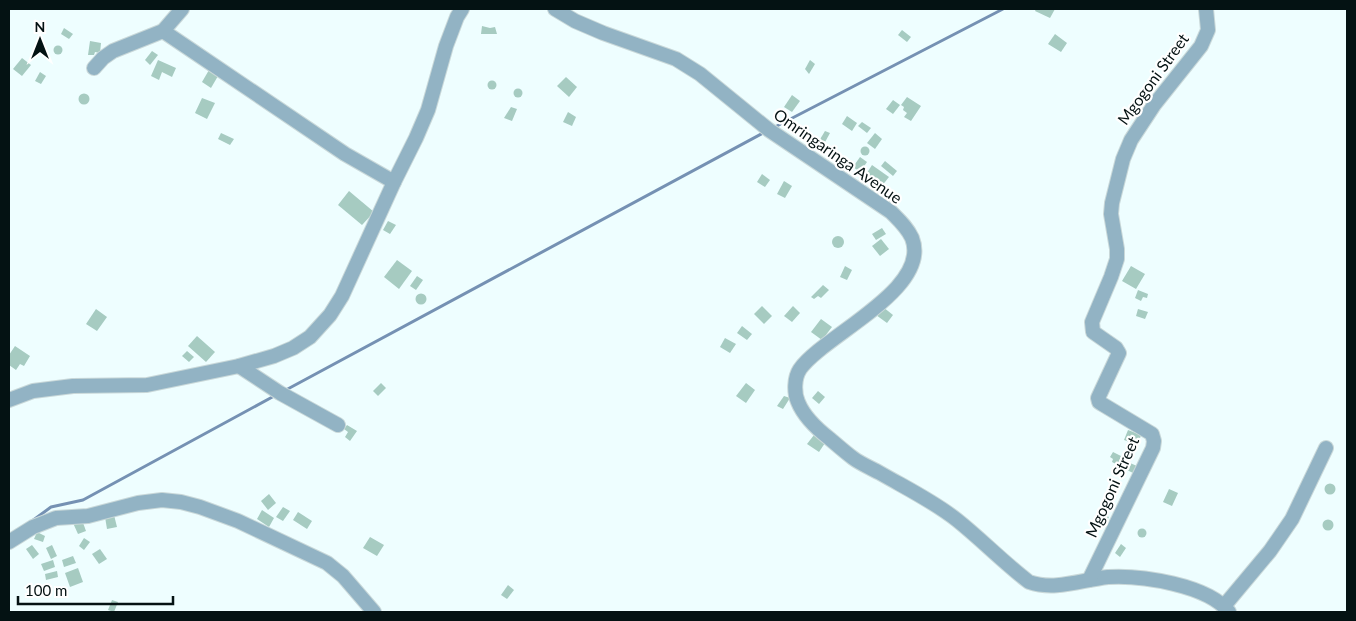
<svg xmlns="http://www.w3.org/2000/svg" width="1356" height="621" font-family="Lato,sans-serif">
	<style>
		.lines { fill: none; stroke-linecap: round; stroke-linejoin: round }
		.stream { stroke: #7591b3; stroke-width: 3 }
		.building { fill: #a6cbc1 }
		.minor-casing { stroke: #c9d8d9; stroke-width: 16 }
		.minor { stroke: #92b3c4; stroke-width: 14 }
		.labels { text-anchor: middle; stroke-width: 4.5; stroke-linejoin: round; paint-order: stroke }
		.street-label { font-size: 16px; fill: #041213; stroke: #fff }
	</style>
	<rect width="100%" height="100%" fill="#eefeff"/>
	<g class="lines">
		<g class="stream">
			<polyline points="773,128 1003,9"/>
			<polyline points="284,391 765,132"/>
			<polyline points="32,521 51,507 83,500 276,395"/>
		</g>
	</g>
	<g class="building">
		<polygon points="1036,9 1055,9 1050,18 1035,11"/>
		<polygon points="482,26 490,28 495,27 497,34 481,34"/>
		<polygon points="64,28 73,34 69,39 61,34"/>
		<polygon points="902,30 911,37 907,42 898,35"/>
		<polygon points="1055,34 1067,43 1061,52 1048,44"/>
		<polygon points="90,41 101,43 100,53 95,52 94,55 88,55"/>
		<circle cx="58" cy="50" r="4.5"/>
		<polygon points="152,51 158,55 150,65 145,60"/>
		<polygon points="22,58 31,65 22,76 13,69"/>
		<polygon points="158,60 176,68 172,77 162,72 159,80 151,76"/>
		<polygon points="810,60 815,64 809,74 805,69"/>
		<polygon points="209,70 218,76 211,88 202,82"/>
		<polygon points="40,72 46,76 41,84 35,81"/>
		<polygon points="566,77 577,87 569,97 557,86"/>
		<circle cx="492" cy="85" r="4.5"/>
		<circle cx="518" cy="93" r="4.5"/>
		<circle cx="84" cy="99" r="5.5"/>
		<polygon points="792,95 800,101 792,112 784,107"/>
		<polygon points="907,97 921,106 911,121 904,117 907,113 903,110 904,107 901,105"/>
		<polygon points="202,98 215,103 207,119 195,113"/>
		<polygon points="893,100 900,105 893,114 886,109"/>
		<polygon points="511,107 517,109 512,121 504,118"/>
		<polygon points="568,112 576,117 572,126 563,122"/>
		<polygon points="847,116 857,123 852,131 842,124"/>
		<polygon points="862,122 871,128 867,133 858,126"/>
		<polygon points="825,131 830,133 824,144 819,141"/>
		<polygon points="221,133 234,139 230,145 218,139"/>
		<polygon points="875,133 882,139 875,149 867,143"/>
		<circle cx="865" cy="151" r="4.5"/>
		<polygon points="860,157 867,162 860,172 853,167"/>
		<polygon points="885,161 897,171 893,176 881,166"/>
		<polygon points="872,165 889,177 881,187 865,176"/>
		<polygon points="762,174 770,180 765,187 757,182"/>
		<polygon points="784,181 792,186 785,198 777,194"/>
		<polygon points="349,191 374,212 362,225 338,205"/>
		<polygon points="388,221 396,225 390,234 383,230"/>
		<polygon points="882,228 886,234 876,240 872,234"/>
		<circle cx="838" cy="242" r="6"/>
		<polygon points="881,239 889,249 880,256 872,246"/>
		<polygon points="397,260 412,271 399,289 384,277"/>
		<polygon points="845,266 852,270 847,280 840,277"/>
		<polygon points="1131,266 1145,274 1136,289 1122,281"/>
		<polygon points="417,276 423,280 416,290 410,286"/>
		<polygon points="823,285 829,290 821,298 818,296 814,299 811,297"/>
		<polygon points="1138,290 1148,294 1147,298 1143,297 1141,301 1135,298"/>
		<circle cx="421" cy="299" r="5.5"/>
		<polygon points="762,306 772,316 764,324 754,314"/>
		<polygon points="793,306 800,313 792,322 784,316"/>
		<polygon points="883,307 893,315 887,323 876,315"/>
		<polygon points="96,309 107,317 97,331 86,324"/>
		<polygon points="1138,309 1148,312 1145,319 1136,316"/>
		<polygon points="821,319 832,327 822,340 811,332"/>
		<polygon points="742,326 752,334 747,340 737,333"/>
		<polygon points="197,336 215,352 206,362 188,346"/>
		<polygon points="725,338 736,344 730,353 720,347"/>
		<polygon points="15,346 30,356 24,366 20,364 16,370 9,365 9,355"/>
		<polygon points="187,351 194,357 189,362 182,356"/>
		<polygon points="381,383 386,388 378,396 373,391"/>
		<polygon points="746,383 755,390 746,403 736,396"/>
		<polygon points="818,391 825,397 819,404 812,398"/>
		<polygon points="784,396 790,398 783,409 777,406"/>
		<polygon points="347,425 357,431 350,441 345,437 348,432 344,429"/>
		<polygon points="1128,430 1141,435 1138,445 1124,440"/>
		<polygon points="814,435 825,443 819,452 807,444"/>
		<polygon points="1113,452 1125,458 1122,464 1119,462 1118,465 1112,462 1113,459 1110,457"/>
		<polygon points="1128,462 1139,467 1135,474 1125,469"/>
		<circle cx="1330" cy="489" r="5.5"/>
		<polygon points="1169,489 1178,493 1172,506 1163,502"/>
		<polygon points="269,494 276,503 268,510 261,501"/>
		<polygon points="283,507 290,511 283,521 276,517"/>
		<polygon points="262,510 274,518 269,527 257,519"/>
		<polygon points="298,512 312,521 307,529 293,520"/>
		<polygon points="1099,512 1109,517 1105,524 1096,519"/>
		<polygon points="114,515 117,527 107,529 105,517"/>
		<circle cx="1328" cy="525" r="5.5"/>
		<polygon points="82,520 86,531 78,534 73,523"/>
		<circle cx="1142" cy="533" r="4.5"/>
		<polygon points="37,532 45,536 43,542 34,539"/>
		<polygon points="370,537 384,545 377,556 363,548"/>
		<polygon points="84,538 90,542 84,550 79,546"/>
		<polygon points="1121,544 1126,548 1120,557 1115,553"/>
		<polygon points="32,545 39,554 33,559 26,549"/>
		<polygon points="52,545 57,556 51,559 46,548"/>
		<polygon points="100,549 107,559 99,564 92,554"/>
		<polygon points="73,556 76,563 64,567 62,560"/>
		<polygon points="53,560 55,567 44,571 41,564"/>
		<polygon points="78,568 83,582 70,587 65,573"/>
		<polygon points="57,571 58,577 46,580 45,574"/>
		<polygon points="508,585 514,590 507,599 501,595"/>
		<polygon points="112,600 118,602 114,612 108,610"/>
	</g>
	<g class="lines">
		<g class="minor-casing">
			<g id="minor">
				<path d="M555,9L575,21L603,33L676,59L700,74L769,130L891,212C899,220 907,227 912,238C932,289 824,335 800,369C794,378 794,393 798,402C804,417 817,429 830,439C837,445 845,452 853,458C861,464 871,468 880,473C906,488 933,501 957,520C982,540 1004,563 1029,582C1055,591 1081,580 1108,577C1141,575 1208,585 1229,612"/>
				<polyline points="163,31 345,154 394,182"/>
				<polyline points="94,68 103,58 113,51 163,31 182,9"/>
				<polyline points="239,366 280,393 338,425"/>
				<polyline points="9,400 33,391 73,386 147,385 239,366 274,356 293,348 310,337 330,315 342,296 394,182 416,138 428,110 446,46 457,17 462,9"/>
				<polyline points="9,542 33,527 56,518 88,516 138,503 162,500 181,502 200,507 238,521 327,563 343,576 374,612"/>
				<polyline points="1089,580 1153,448 1154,441 1152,434 1102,404 1099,402 1098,398 1119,353 1116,348 1093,332 1092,322 1111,277 1117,259 1117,249 1111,214 1112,203 1123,159 1131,140 1154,105 1201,46 1208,30 1206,9"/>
				<polyline points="1224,606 1270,551 1292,519 1326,448"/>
			</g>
		</g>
		<use href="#minor" class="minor"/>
	</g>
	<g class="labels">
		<g class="street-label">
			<text transform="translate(1153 79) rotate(-54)" y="6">Mgogoni Street</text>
			<text transform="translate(838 156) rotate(35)" y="6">Omringaringa Avenue</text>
			<text transform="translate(1112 487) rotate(-66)" y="6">Mgogoni Street</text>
		</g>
	</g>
	<rect width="1356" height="621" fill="none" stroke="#041213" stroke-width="20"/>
	<g transform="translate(40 40)" stroke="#ffffff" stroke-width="4" paint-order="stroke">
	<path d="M0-4L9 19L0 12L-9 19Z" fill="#041213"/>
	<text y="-8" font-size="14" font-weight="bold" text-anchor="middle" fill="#041213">N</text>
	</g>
	<path d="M18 596v8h155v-8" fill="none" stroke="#041213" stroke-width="2.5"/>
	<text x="25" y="596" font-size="15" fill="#041213" stroke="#ffffff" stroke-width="4" paint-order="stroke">100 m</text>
</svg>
